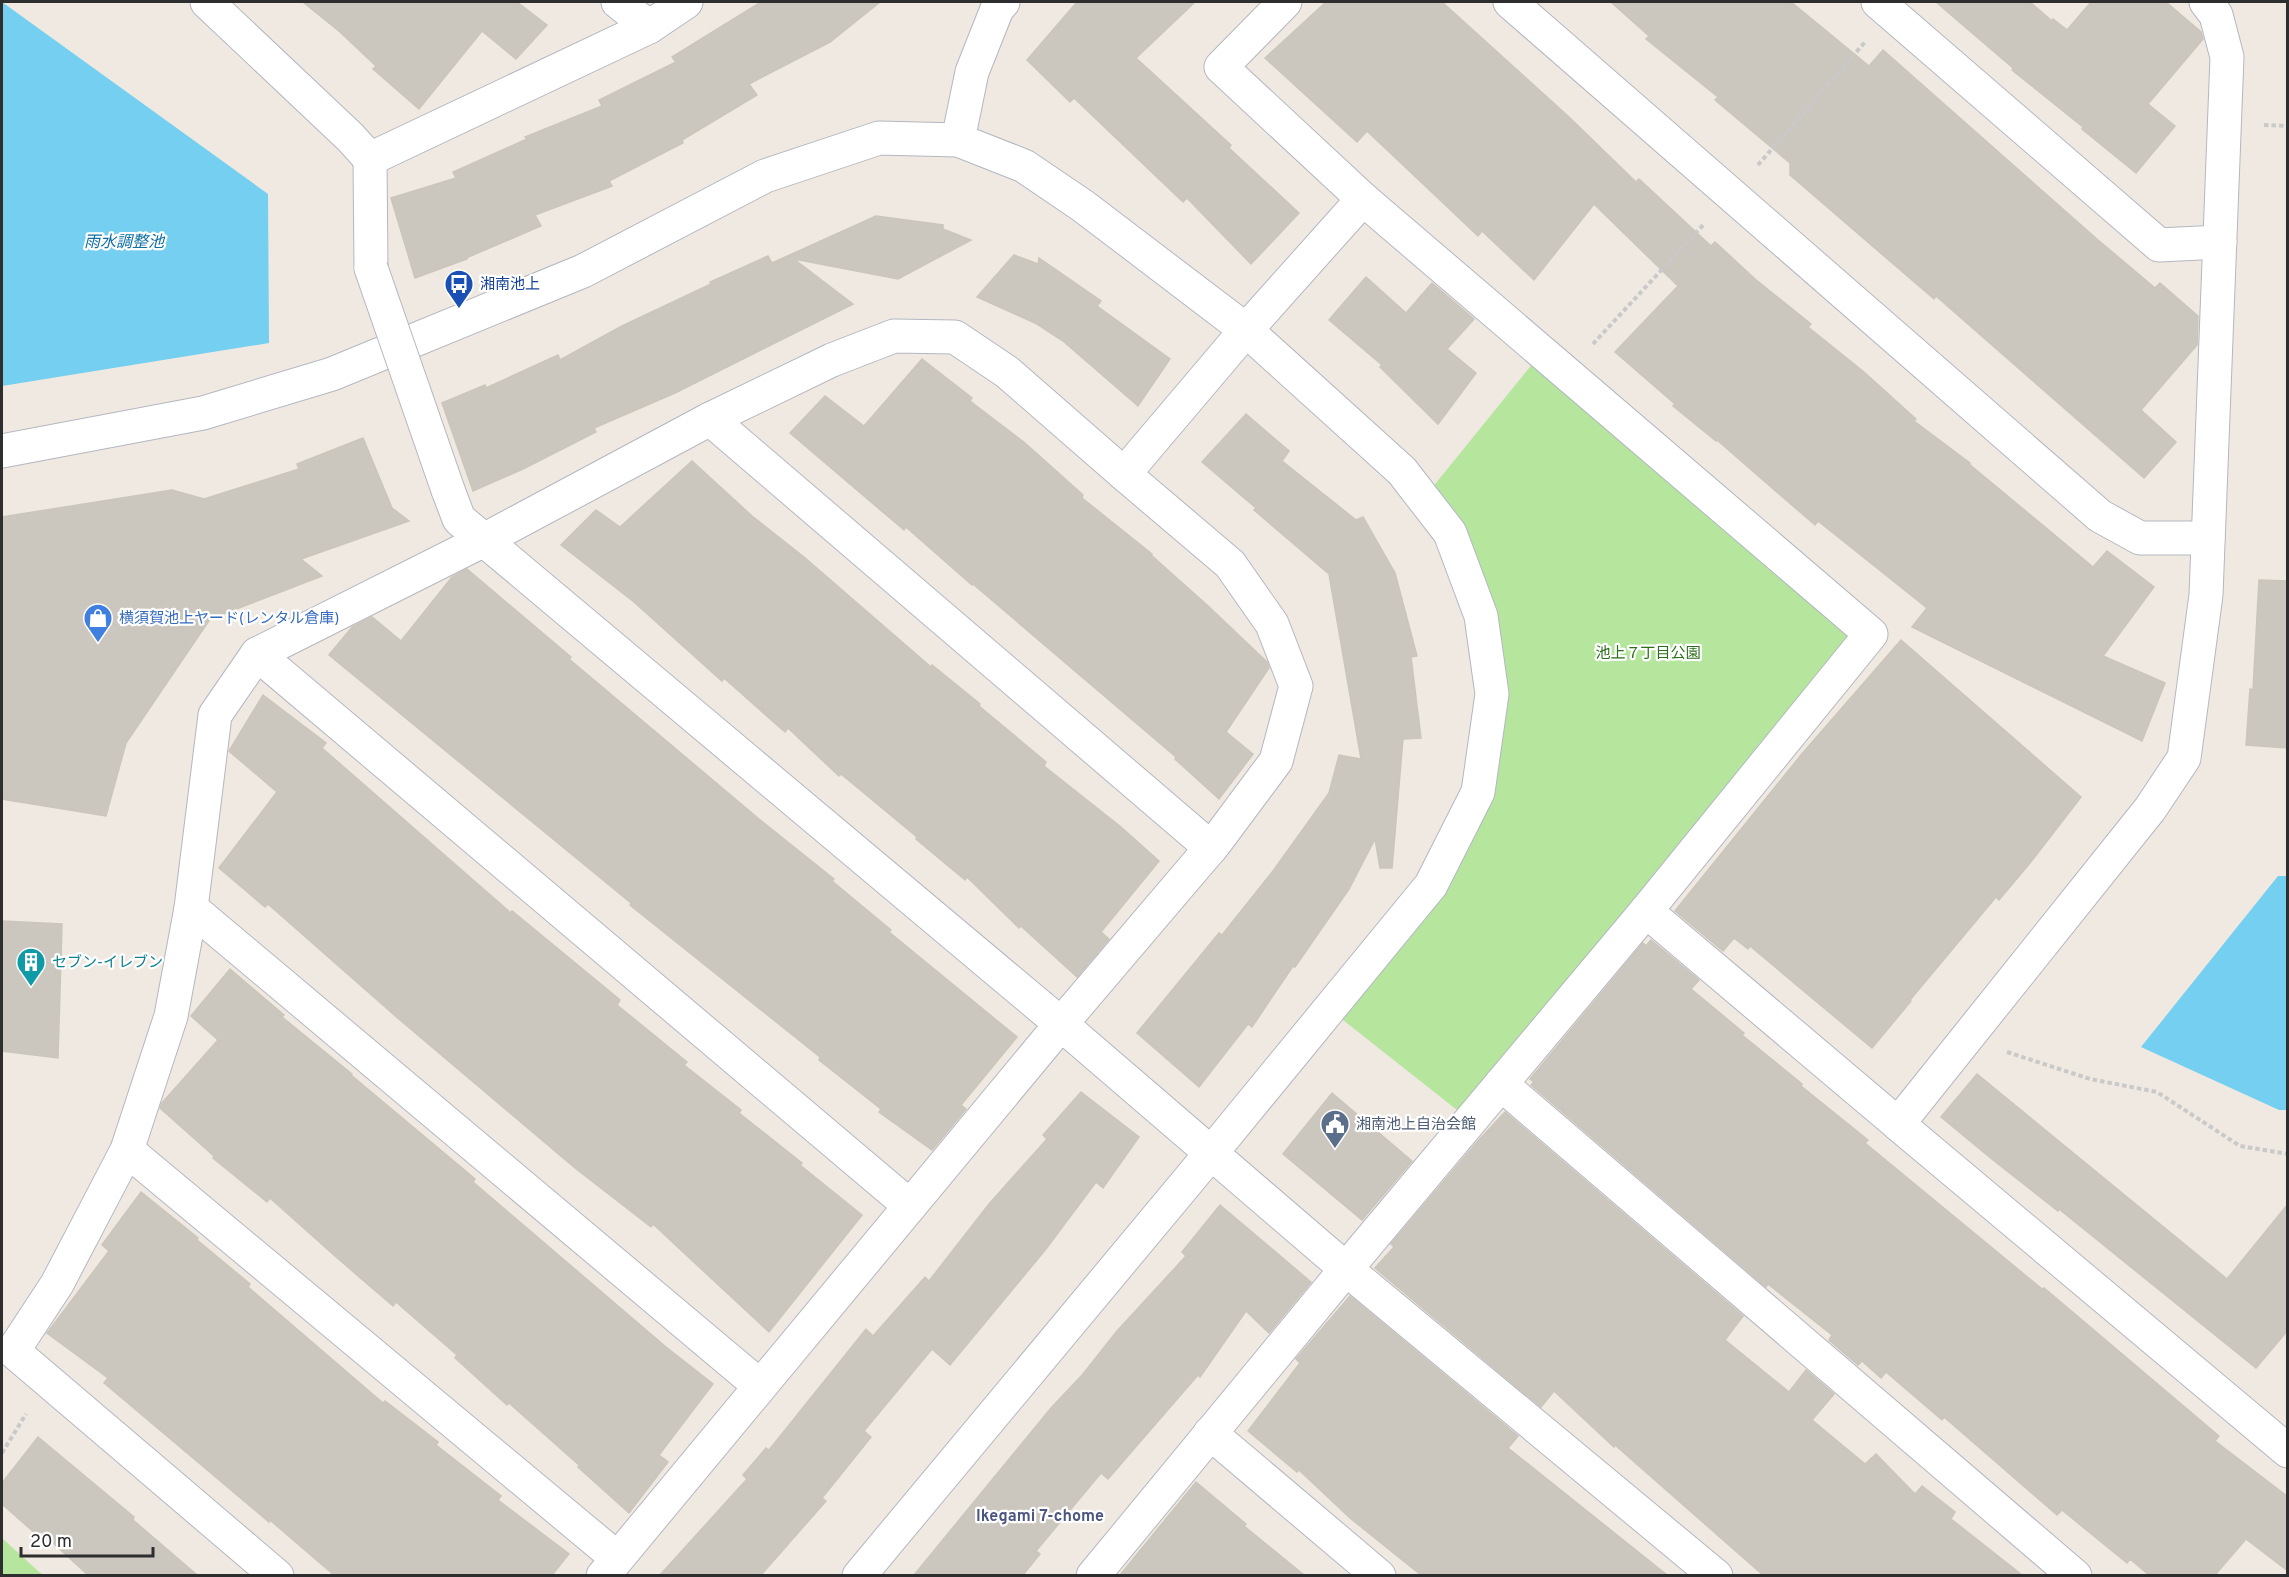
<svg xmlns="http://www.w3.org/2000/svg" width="2289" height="1577" font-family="Overpass,'Noto Sans JP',sans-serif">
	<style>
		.green { fill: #b6e59e }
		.water { fill: #75cff0 }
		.building { fill: #cbc7bf; stroke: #cbc5ba; stroke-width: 1.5 }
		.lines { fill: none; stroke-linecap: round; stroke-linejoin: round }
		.street-casing { stroke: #b4b7c1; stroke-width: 35 }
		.secondary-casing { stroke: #b4b7c1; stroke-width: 35 }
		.path { stroke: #c9c9c9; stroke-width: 4; stroke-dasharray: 4.5 3; stroke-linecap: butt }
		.street { stroke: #fff; stroke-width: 33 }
		.secondary { stroke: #fff; stroke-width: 33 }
		.street-bridge-casing { stroke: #b4b7c1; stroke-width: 35; stroke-linecap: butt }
		.street-bridge { stroke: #fff; stroke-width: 33 }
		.labels { text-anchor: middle; stroke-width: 4.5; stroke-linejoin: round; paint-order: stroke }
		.transit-label { font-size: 15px; fill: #164399; stroke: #fff; text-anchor: start }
		.shop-label { font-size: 15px; fill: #366cbe; stroke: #fff; text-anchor: start }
		.park-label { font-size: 15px; fill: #2c6e1b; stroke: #fff }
		.culture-label { font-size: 15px; fill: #0d838f; stroke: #fff; text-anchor: start }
		.service-label { font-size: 15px; fill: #4e5e75; stroke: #fff; text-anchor: start }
		.water-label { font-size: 16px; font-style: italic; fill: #0d6fa3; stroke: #fff }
		.neighbourhood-label { font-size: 16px; font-weight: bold; fill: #4d5680; stroke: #fff }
	</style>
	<rect width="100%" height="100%" fill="#efe9e1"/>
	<g class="green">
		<polygon points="1542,352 1871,634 1471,1121 1329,1009 1431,885 1492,694 1423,499"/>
		<polygon points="2,1538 38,1571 43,1575 2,1575"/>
	</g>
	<g class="water">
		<polygon points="2,2 268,194 269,343 2,386"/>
		<polygon points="2278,876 2288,876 2287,1110 2279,1110 2141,1047"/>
	</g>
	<g class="building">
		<polygon points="303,2 517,2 547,25 516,59 482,31 419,109 373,69 376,66 340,32"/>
		<polygon points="761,2 880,2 830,42 749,84 757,95 682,140 683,143 609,181 612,186 535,215 541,226 466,258 467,259 415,278 391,198 456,178 453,172 527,139 525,137 602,106 599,100 676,62 672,57"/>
		<polygon points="1077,2 1195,2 1136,58 1231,145 1229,148 1299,213 1251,264 1187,198 1183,202 1074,98 1070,102 1027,60"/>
		<polygon points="1326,2 1442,2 1569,117 1636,182 1639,179 1711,246 1715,242 1755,279 1811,324 1808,327 1864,372 1916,419 1914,421 1970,463 1969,464 2093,567 2107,551 2154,587 2103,656 2165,683 2142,741 1912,627 1927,608 1818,521 1815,525 1717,440 1716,441 1673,406 1675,404 1615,352 1678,286 1594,204 1534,280 1482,231 1478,236 1367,131 1357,142 1265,58"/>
		<polygon points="1611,2 1791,2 1869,66 1883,50 2098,240 2155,288 2160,283 2198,316 2197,345 2141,410 2176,442 2144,478 1936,296 1934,299 1790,175 1790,163 1715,100 1718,97 1646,39 1649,36"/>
		<polygon points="1936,2 2030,2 2052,21 2053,19 2067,30 2091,2 2166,2 2201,32 2203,39 2148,104 2175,126 2136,173 2082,129 2083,127 2012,70 2013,68"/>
		<polygon points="876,216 943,225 943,229 971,240 898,279 794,259 853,304 675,393 594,428 596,432 523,469 473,491 442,403 485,385 486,388 558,355 560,360 622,326 711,284 710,282 768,256 772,263"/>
		<polygon points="1014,255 1038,264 1039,258 1101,301 1097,306 1170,359 1138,406 1063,341 1037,324 977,297"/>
		<polygon points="1366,277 1406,313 1432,283 1474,319 1447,349 1476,373 1438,424 1380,367 1382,365 1329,320"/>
		<polygon points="922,359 972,398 970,401 1025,443 1083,495 1082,498 1152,554 1151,555 1207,605 1267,662 1269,668 1226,732 1253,754 1219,799 1175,759 1176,757 973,584 972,585 906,527 904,530 790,433 825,396 864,426"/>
		<polygon points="1246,414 1289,451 1282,461 1356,520 1363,517 1395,573 1417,656 1411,657 1421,738 1403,739 1392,868 1380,868 1375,839 1349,889 1295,967 1293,966 1252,1027 1248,1024 1199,1087 1137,1033 1219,933 1222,935 1273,871 1329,793 1339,755 1361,759 1329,574 1254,510 1256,508 1202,462"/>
		<polygon points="363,438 392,508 409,521 301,559 322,576 210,619 126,743 106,816 2,799 2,517 172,490 204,499 299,469 297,464"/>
		<polygon points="692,461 752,516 804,557 931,667 932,665 980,704 979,706 1046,762 1044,766 1121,827 1159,861 1101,932 1109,939 1077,977 1021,926 1019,928 967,877 965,880 916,839 917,837 841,774 839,776 788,728 785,732 724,678 722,681 634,602 561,545 596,510 620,527"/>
		<polygon points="467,569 571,657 569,659 759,819 834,879 832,881 891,930 889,932 1017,1037 961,1105 966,1109 932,1150 879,1112 881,1109 819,1060 820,1057 630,905 631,903 329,655 352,627 372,617 401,641 452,577"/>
		<polygon points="2259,580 2288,581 2288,748 2246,745 2250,689 2253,690"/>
		<polygon points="1901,640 2081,797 2030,863 1999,900 1996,897 1910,1000 1911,1001 1872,1048 1750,946 1748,949 1734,938 1723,951 1675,911 1801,755"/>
		<polygon points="263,695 326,743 322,748 511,913 512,911 620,1000 617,1005 687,1062 684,1065 741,1110 739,1113 802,1163 800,1165 862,1215 769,1332 653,1224 651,1227 575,1168 400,1020 268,904 265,907 219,868 277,792 229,751"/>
		<polygon points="2,921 62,924 58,1058 2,1051"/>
		<polygon points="1651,940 1699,980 1691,989 1744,1033 1742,1035 1802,1084 1801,1086 1868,1140 1865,1143 2042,1289 2044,1288 2219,1436 2215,1441 2288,1497 2288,1571 2246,1539 2215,1575 2149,1575 2130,1559 2127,1563 2062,1510 2057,1515 1944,1417 1942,1420 1886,1372 1881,1378 1862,1361 1858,1365 1829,1340 1832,1335 1768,1284 1766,1287 1531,1085 1534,1082 1530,1079 1643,943 1646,946"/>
		<polygon points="230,969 284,1015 282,1017 352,1074 351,1075 475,1179 473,1182 666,1347 713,1384 659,1455 668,1462 629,1513 578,1467 579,1465 509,1403 507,1405 455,1358 457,1355 396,1302 393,1306 335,1256 270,1198 267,1202 213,1158 214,1156 160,1108 162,1103 218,1040 191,1016"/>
		<polygon points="1977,1074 2227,1279 2288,1204 2288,1330 2256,1368 2059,1209 2058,1211 1993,1160 1941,1117"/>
		<polygon points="1081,1092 1139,1137 1103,1188 1096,1182 1046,1249 950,1365 932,1349 864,1431 871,1437 822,1498 826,1501 761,1575 660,1575 747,1479 743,1475 766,1448 769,1450 866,1329 873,1336 925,1277 929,1281 989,1204 1047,1139 1043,1135"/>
		<polygon points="1332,1093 1412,1161 1362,1220 1283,1154"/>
		<polygon points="1505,1112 1743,1316 1725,1340 1789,1392 1806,1370 1834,1394 1812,1420 1865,1464 1876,1454 1915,1494 1922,1486 1955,1512 1951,1519 2022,1575 1763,1575 1615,1445 1614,1447 1554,1391 1541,1407 1375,1268 1394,1247 1391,1244 1477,1142"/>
		<polygon points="141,1192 198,1238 197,1240 250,1284 248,1287 383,1403 385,1401 438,1442 436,1445 501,1496 498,1500 569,1554 552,1575 334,1575 270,1520 269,1522 104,1383 108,1378 47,1333 109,1251 102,1245"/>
		<polygon points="1220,1205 1311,1282 1269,1333 1246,1311 1200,1377 1198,1375 1108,1479 1101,1473 1036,1551 1040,1554 1023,1575 914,1575 1051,1408 1083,1374 1117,1331 1186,1256 1182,1252"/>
		<polygon points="1350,1296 1518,1436 1508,1448 1667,1575 1421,1575 1350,1518 1299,1470 1297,1472 1248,1431 1300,1363 1296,1359"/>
		<polygon points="38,1437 134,1517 133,1520 197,1575 88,1575 40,1531 37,1535 2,1504 2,1483"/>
		<polygon points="1196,1482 1246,1524 1244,1526 1304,1575 1120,1575"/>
	</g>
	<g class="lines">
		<g class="street-casing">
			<g id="street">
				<polyline points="207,2 350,137 370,159 649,27 686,2"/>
				<polyline points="618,2 649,27"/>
				<polyline points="1285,2 1221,67 1363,199"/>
				<polyline points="1510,2 2100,516 2140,538 2208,538"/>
				<polyline points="1878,2 2159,245 2220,242"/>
				<polyline points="2206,2 2216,15 2227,57 2206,595 2184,758 2150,809 1898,1124 2288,1451"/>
				<polyline points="958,140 972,72 997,9 1003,2"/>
				<polyline points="370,159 371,268"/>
				<polyline points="710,419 1211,848"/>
				<polyline points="257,654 910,1206"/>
				<polyline points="191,908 760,1386"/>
				<polyline points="1646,911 1898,1124"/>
				<polyline points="1501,1084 2075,1576"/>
				<polyline points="127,1150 617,1558"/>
				<polyline points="1210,1433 1379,1576"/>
				<polyline points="277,1576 13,1351 57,1284 127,1150 171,1016 191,908 215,715 257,654 484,540 459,519 448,490"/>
				<polyline points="603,1576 1061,1024 1215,843 1276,761 1296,686 1272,624 1230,564 1124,474 1007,372 955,337 894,336 832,360 710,419 484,540 1061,1024 1346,1269 1716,1576"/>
				<polyline points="1093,1576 1346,1269 1646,911 1871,634 1363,199 1246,330 1124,474"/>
			</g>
		</g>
		<g class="secondary-casing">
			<polyline id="secondary" points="2,451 203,413 332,374 583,271 765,176 879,138 958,140 1024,166 1083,206 1246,330 1402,471 1450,533 1481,616 1492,694 1478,792 1431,885 1212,1152 859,1576"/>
		</g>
		<g class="path">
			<polyline points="2264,125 2288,126"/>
			<polyline points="1758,165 1865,42"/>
			<polyline points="1593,344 1704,224"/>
			<polyline points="2007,1052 2090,1079 2157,1092 2240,1146 2288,1154"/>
			<polyline points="2,1453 26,1414"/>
		</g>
		<use href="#street" class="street"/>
		<use href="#secondary" class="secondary"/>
		<g class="street-bridge-casing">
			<polyline id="street-bridge" points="371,268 448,490"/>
		</g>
		<use href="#street-bridge" class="street-bridge"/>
	</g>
	<defs>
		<g id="bus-pin" transform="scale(1.5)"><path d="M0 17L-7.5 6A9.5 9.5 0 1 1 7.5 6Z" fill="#1a4fb4" stroke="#fff"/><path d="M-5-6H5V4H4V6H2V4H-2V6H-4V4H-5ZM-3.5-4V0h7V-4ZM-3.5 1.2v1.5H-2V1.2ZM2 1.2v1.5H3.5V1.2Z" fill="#fff"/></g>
		<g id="shop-pin" transform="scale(1.5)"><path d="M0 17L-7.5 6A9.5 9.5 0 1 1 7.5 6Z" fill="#3f7fe0" stroke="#fff"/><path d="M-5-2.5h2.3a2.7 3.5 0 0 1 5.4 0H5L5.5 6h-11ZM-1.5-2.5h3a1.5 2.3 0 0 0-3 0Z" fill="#fff"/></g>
		<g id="building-pin" transform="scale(1.5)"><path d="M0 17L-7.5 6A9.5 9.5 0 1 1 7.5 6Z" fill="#0f9aa8" stroke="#fff"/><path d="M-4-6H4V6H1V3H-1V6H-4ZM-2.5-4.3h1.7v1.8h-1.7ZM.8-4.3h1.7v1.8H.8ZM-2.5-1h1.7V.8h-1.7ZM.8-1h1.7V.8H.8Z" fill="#fff"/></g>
		<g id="civic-pin" transform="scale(1.5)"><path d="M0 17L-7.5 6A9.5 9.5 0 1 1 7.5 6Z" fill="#5c6f8a" stroke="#fff"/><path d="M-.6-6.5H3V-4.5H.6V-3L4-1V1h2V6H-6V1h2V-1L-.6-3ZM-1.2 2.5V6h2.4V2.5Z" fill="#fff"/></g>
	</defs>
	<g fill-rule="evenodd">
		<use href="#bus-pin" x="459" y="284"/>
		<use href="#shop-pin" x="98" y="618"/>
		<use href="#building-pin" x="31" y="962"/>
		<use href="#civic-pin" x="1335" y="1124"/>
	</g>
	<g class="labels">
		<g class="transit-label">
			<text x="480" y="289">湘南池上</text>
		</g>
		<g class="shop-label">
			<text x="119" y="623">横須賀池上ヤード(レンタル倉庫)</text>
		</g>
		<g class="park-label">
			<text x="1648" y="658">池上７丁目公園</text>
		</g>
		<g class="culture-label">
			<text x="52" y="967">セブン-イレブン</text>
		</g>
		<g class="service-label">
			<text x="1356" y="1129">湘南池上自治会館</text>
		</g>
		<g class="water-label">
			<text x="124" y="247">雨水調整池</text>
		</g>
		<g class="neighbourhood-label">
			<text x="1040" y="1521">Ikegami 7-chome</text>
		</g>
	</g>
	<rect width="2289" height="1577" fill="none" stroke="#2e2e2e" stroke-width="6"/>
	<path d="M21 1547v9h132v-9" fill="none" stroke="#2e2e2e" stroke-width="3"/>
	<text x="30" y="1547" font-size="18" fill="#2e2e2e" stroke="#ffffff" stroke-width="4.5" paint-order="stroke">20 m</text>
</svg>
